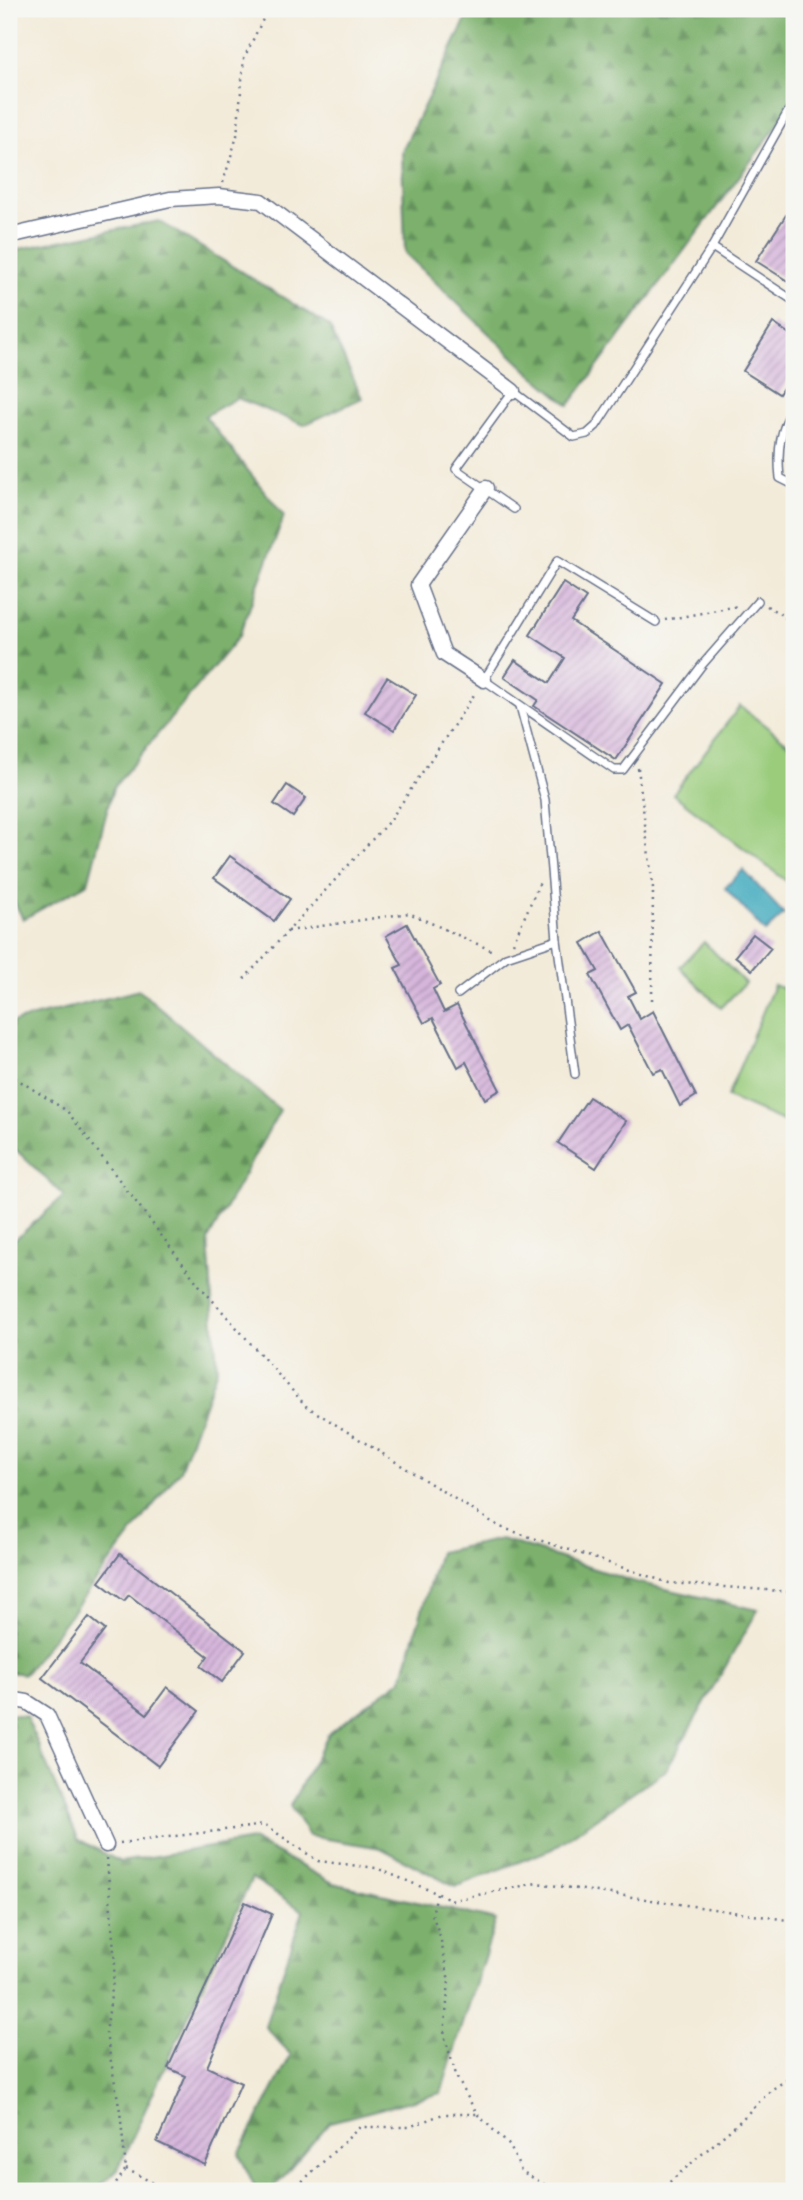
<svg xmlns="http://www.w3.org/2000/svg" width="803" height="2200" font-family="Pangolin,sans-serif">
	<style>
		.forest { fill: url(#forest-firs); stroke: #4b7065; stroke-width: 2 }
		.garden { fill: #9acc7c; stroke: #5a7e6d; stroke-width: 2 }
		.water { fill: #3da9bd; stroke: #2c6c8e; stroke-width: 2 }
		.building { fill: url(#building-hatch) }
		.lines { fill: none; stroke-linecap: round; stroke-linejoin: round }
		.lane-casing { stroke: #677189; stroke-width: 10 }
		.street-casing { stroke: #677189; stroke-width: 17 }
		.path { stroke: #677189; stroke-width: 2.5; stroke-dasharray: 2 5; stroke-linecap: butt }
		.lane { stroke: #fff; stroke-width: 7 }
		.street { stroke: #fff; stroke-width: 14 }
	</style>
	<defs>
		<pattern id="forest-firs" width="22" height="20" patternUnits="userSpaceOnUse" patternTransform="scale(1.75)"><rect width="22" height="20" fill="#7bb06c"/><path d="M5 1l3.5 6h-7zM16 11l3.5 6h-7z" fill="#64905c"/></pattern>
		<pattern id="building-hatch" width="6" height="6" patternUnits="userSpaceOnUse" patternTransform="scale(1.75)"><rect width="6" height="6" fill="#d7b6dc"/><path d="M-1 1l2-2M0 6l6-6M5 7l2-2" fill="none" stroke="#ae94b6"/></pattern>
	</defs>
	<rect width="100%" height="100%" fill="#f6f6f2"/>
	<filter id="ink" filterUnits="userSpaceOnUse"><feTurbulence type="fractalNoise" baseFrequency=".0143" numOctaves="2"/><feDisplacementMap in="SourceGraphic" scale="14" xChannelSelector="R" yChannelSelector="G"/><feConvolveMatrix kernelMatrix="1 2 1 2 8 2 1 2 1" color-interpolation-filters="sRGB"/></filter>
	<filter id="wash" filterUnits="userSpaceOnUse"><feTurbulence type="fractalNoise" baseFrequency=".00686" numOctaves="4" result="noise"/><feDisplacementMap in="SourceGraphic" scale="28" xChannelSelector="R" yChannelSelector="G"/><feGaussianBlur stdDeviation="1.57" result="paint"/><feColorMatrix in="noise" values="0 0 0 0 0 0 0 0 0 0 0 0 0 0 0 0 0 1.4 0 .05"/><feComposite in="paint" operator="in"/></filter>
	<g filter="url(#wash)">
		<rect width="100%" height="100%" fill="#f3ebd9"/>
		<g class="forest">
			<polygon points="471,9 794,9 794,103 569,405 528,371 405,253 402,151"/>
			<polygon points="159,221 329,326 362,398 304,425 237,398 205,416 284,516 239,636 113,788 88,883 23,919 9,891 9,251"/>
			<polygon points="139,990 280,1110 208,1240 217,1369 180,1470 25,1674 9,1672 9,1245 64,1196 9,1143 9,1023"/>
			<polygon points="501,1539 635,1582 758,1610 666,1770 552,1849 455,1887 381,1848 309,1836 290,1806 329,1733 402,1679 439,1552"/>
			<polygon points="9,1714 26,1716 78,1839 120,1862 252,1840 333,1883 496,1920 441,2093 330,2122 271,2191 257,2191 239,2154 291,2055 265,2026 303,1911 252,1878 118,2169 95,2191 9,2191"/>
		</g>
		<g class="garden">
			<polygon points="740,706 794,748 794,887 673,794"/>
			<polygon points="704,942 745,983 721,1008 680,967"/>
			<polygon points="774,985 794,993 794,1126 727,1097"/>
		</g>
		<polygon class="water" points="743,870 784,914 765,932 725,888"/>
		<g id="blocks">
			<g class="building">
				<polygon points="786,215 794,220 794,285 756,261"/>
				<polygon points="773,323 794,337 794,371 779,394 743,371"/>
				<polygon points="563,583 586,598 571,621 666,684 616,760 534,706 538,700 504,677 515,660 549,683 565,658 530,635"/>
				<polygon points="387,677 416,695 394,730 365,712"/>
				<polygon points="287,785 306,798 293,817 274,804"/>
				<polygon points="230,856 290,899 274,921 214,878"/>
				<polygon points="407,924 440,985 433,989 444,1012 457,1005 500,1090 485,1099 466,1062 458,1067 433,1018 424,1023 395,968 402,965 386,936"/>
				<polygon points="602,931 636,992 628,996 640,1019 653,1011 696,1096 680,1106 662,1069 653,1073 628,1025 620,1030 590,975 598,971 582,943"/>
				<polygon points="753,934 771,948 752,970 735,956"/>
				<polygon points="589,1097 626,1121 596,1168 558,1143"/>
				<polygon points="120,1554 245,1651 222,1682 201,1666 208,1656 129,1595 124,1601 99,1582"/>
				<polygon points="89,1617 105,1630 80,1663 147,1714 167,1687 199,1711 158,1766 42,1678"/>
				<polygon points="245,1902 272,1914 207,2067 241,2083 205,2165 157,2142 186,2076 168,2068"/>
			</g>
		</g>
	</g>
	<g filter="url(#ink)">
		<use href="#blocks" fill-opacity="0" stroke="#677189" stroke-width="2"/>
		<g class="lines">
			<g class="lane-casing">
				<g id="lane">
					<polyline points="712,247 794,101"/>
					<path d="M794,405C780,430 777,450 780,478L794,485"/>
					<polyline points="514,509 456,469 513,391 574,437 587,434 596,426 712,247 794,301"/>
					<polyline points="656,622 557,561 484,680 614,770 623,770 702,665 758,601"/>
					<polyline points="520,706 545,800 557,940 575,1074"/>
					<polyline points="458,994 506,957 557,940"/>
				</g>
			</g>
			<g class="street-casing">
				<g id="street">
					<polyline points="9,236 170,199 219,196 261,201 513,391"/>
					<polyline points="484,680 444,654 418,585 486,488"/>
					<polyline points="9,1699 27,1702 47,1715 106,1845"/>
				</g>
			</g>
			<g class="path">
				<polyline points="223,183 237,136 244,58 268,9"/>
				<polyline points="767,606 785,617 794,640"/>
				<polyline points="665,620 738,606"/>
				<polyline points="638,768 653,888 652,1002"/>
				<polyline points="288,931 409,913 495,952"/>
				<polyline points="513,943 540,882"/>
				<polyline points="244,979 391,819 476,692"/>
				<polyline points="9,1074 67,1111 199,1285 306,1406 500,1527 669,1583 794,1592"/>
				<polyline points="120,1843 265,1825 318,1861 376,1868 453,1900 537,1883 794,1921"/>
				<polyline points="107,1858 115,1965 106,2034 120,2111 126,2169 111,2191"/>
				<polyline points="437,1894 432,1914 440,1936 449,1981 444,2035 457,2078 477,2114 510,2146 521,2171 549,2187 567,2191"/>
				<polyline points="126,2169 169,2191"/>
				<polyline points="292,2191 360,2127 409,2127 443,2114 477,2114"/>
				<polyline points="659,2191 736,2125 771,2090 794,2075"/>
			</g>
			<use href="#lane" class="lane"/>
			<use href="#street" class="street"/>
		</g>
	</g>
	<rect width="803" height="2200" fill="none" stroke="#f6f6f2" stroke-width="35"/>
</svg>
